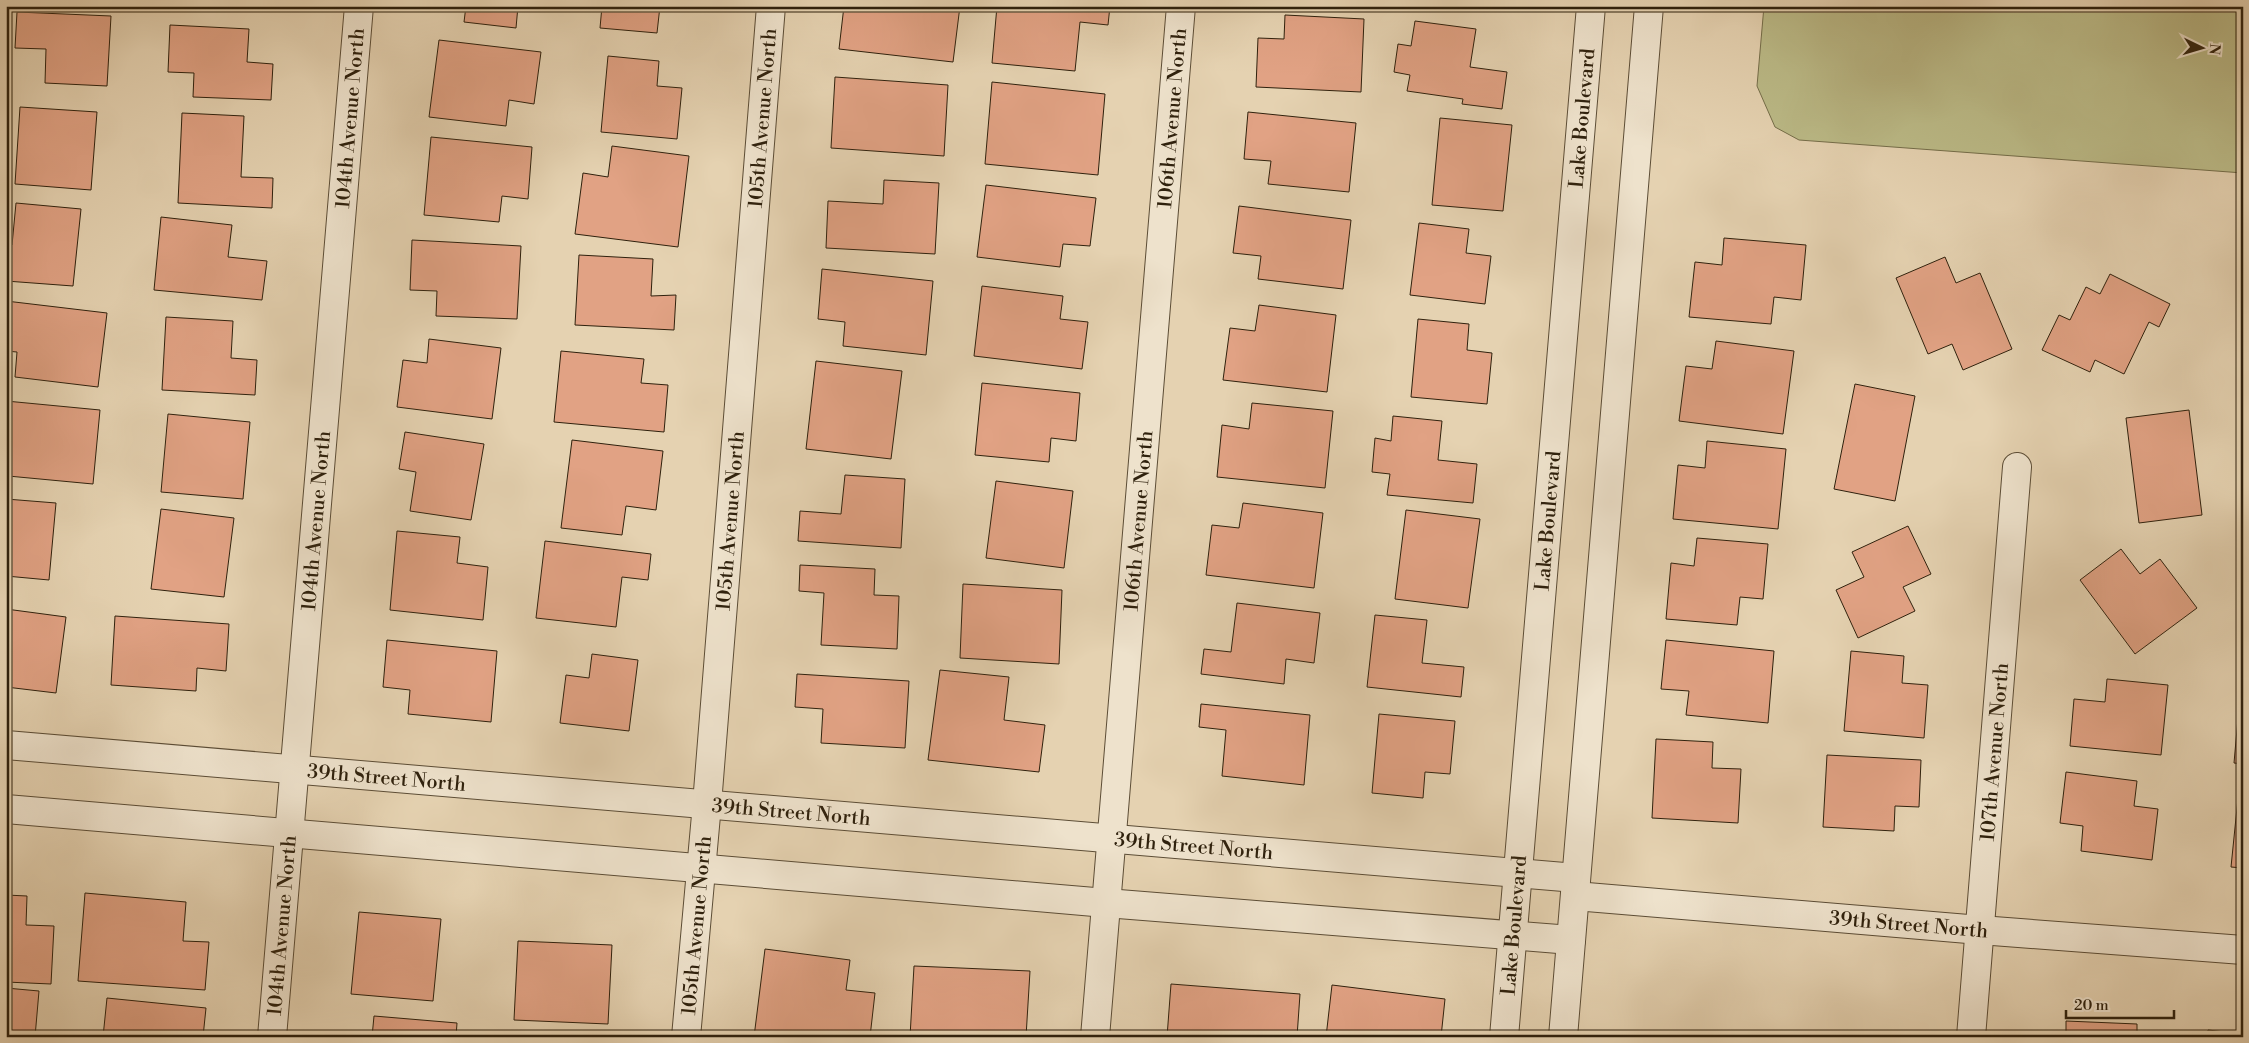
<svg xmlns="http://www.w3.org/2000/svg" width="2249" height="1043" font-family="'Libre Bodoni',serif">
	<style>
		.green { fill: #bbba87; stroke: #756e4a }
		.building { fill: #e1a284; stroke: #2f210d }
		.lines { fill: none; stroke-linecap: round; stroke-linejoin: round }
		.minor-casing { stroke: #5c4d36; stroke-width: 30 }
		.minor { stroke: #eee2cc; stroke-width: 28 }
		.labels { text-anchor: middle; stroke-width: 4; stroke-linejoin: round; paint-order: stroke }
		.street-label { font-size: 20px; fill: #2f210d; stroke: #eee2cc }
	</style>
	<rect width="100%" height="100%" fill="#e5d2b1"/>
	<filter id="stains"><feTurbulence type="fractalNoise" baseFrequency=".004" numOctaves="4"/><feColorMatrix values="0 0 0 0 .2 0 0 0 0 .09 0 0 0 0 .02 0 0 0 .5 -.17"/></filter>
	<radialGradient id="worn" r=".72"><stop offset=".6" stop-color="#630" stop-opacity="0"/><stop offset="1" stop-color="#630" stop-opacity=".3"/></radialGradient>
	<polygon class="green" points="1764,6 2243,6 2243,173 1799,140 1775,127 1757,86"/>
	<g class="building">
		<polygon points="466,6 518,6 516,28 464,22"/>
		<polygon points="602,6 660,6 657,33 600,28"/>
		<polygon points="844,6 960,6 953,62 839,49"/>
		<polygon points="997,6 1110,6 1108,25 1080,22 1075,71 992,63"/>
		<polygon points="1474,6 1504,6 1504,10"/>
		<polygon points="17,12 111,16 107,86 45,83 46,49 15,48"/>
		<polygon points="1285,15 1364,19 1361,92 1256,87 1258,38 1284,39"/>
		<polygon points="1415,21 1476,29 1470,67 1507,72 1502,109 1462,104 1463,99 1407,91 1410,75 1394,72 1398,44 1411,46"/>
		<polygon points="170,25 249,29 247,62 273,64 271,100 193,97 194,73 168,72"/>
		<polygon points="439,40 541,52 534,104 509,100 506,126 429,117"/>
		<polygon points="608,56 659,61 657,86 682,88 677,139 601,132"/>
		<polygon points="835,77 948,85 944,156 831,148"/>
		<polygon points="992,82 1105,94 1098,175 985,164"/>
		<polygon points="20,107 97,112 91,190 15,184"/>
		<polygon points="1248,112 1356,123 1349,192 1268,184 1271,161 1244,159"/>
		<polygon points="182,113 244,116 241,177 273,178 272,208 178,203"/>
		<polygon points="1440,118 1512,125 1503,211 1432,205"/>
		<polygon points="431,137 532,147 528,199 502,196 499,222 424,215"/>
		<polygon points="612,146 689,156 678,247 575,234 583,173 608,177"/>
		<polygon points="884,180 939,183 935,254 826,248 828,201 883,204"/>
		<polygon points="986,185 1096,198 1090,246 1063,244 1060,267 977,257"/>
		<polygon points="16,203 81,209 73,286 6,281 6,245 12,245"/>
		<polygon points="1239,206 1351,220 1343,289 1258,279 1261,256 1233,253"/>
		<polygon points="161,217 232,225 228,257 267,261 262,300 154,290"/>
		<polygon points="1419,223 1469,229 1466,253 1491,256 1485,304 1410,295"/>
		<polygon points="1724,238 1806,245 1801,300 1774,297 1771,324 1689,317 1695,262 1722,265"/>
		<polygon points="412,240 521,246 517,319 436,316 437,291 410,290"/>
		<polygon points="579,255 653,259 651,296 676,295 674,330 575,325"/>
		<polygon points="1945,257 1956,283 1980,273 2012,349 1963,370 1952,344 1928,354 1896,278"/>
		<polygon points="822,269 933,281 926,355 843,346 845,322 818,319"/>
		<polygon points="2110,274 2170,304 2159,327 2149,322 2124,374 2095,360 2090,372 2042,350 2059,315 2070,320 2086,287 2100,294"/>
		<polygon points="982,286 1063,296 1060,319 1088,322 1082,369 974,356"/>
		<polygon points="6,301 107,313 98,387 15,377 17,352 6,351"/>
		<polygon points="1259,305 1336,315 1327,392 1223,380 1230,328 1255,331"/>
		<polygon points="166,317 233,321 231,358 257,360 255,395 162,390"/>
		<polygon points="1418,319 1469,324 1467,350 1492,353 1487,404 1411,397"/>
		<polygon points="429,339 501,348 492,419 397,407 403,360 427,363"/>
		<polygon points="1716,341 1794,351 1783,434 1679,421 1686,366 1712,369"/>
		<polygon points="561,351 644,359 641,383 668,385 664,432 554,422"/>
		<polygon points="816,361 902,371 891,459 806,449"/>
		<polygon points="982,383 1080,393 1076,441 1051,438 1049,462 975,455"/>
		<polygon points="1855,384 1915,396 1895,501 1834,489"/>
		<polygon points="6,401 100,410 93,484 8,476 11,451 6,450"/>
		<polygon points="1252,403 1333,411 1325,488 1217,477 1222,425 1249,429"/>
		<polygon points="2189,410 2202,515 2139,523 2126,418"/>
		<polygon points="168,414 250,422 243,499 161,492"/>
		<polygon points="1393,416 1442,421 1438,460 1477,464 1473,503 1387,495 1390,474 1372,472 1375,438 1391,441"/>
		<polygon points="405,432 484,444 471,520 410,511 416,472 399,469"/>
		<polygon points="572,440 663,451 656,510 626,506 622,535 561,528"/>
		<polygon points="1707,441 1786,449 1778,529 1673,519 1678,465 1705,468"/>
		<polygon points="845,475 905,479 901,548 798,541 800,511 841,514"/>
		<polygon points="996,481 1073,491 1064,568 986,558"/>
		<polygon points="6,499 56,503 49,580 6,576"/>
		<polygon points="1243,503 1323,513 1314,588 1206,575 1212,525 1239,528"/>
		<polygon points="161,509 234,518 224,597 151,589"/>
		<polygon points="1406,510 1480,519 1468,608 1395,599"/>
		<polygon points="1908,526 1931,574 1903,587 1915,611 1858,638 1836,590 1864,577 1852,552"/>
		<polygon points="397,531 460,537 457,563 488,567 483,620 390,610"/>
		<polygon points="1697,538 1768,544 1763,599 1740,597 1737,625 1666,619 1671,563 1694,566"/>
		<polygon points="545,541 651,554 648,580 622,577 616,627 536,618"/>
		<polygon points="2121,549 2140,574 2160,559 2197,608 2135,654 2080,580"/>
		<polygon points="800,565 875,569 874,595 899,596 897,649 821,645 824,593 799,591"/>
		<polygon points="963,584 1062,590 1059,664 960,658"/>
		<polygon points="1237,603 1320,613 1314,663 1286,659 1284,684 1201,674 1204,649 1231,652"/>
		<polygon points="6,609 66,617 56,693 6,687"/>
		<polygon points="1375,615 1427,620 1422,663 1464,667 1461,697 1367,687"/>
		<polygon points="115,616 229,624 226,671 197,668 196,691 111,685"/>
		<polygon points="387,640 497,651 491,722 408,714 410,690 383,687"/>
		<polygon points="1666,640 1774,651 1768,723 1686,715 1689,691 1661,689"/>
		<polygon points="1851,651 1904,656 1902,683 1928,685 1924,738 1844,731"/>
		<polygon points="592,654 638,660 629,731 560,723 566,675 589,678"/>
		<polygon points="940,670 1009,677 1004,720 1045,725 1039,772 928,760"/>
		<polygon points="797,674 909,681 905,748 821,743 823,709 795,707"/>
		<polygon points="2107,679 2168,685 2161,755 2070,746 2074,699 2105,702"/>
		<polygon points="2241,684 2243,684 2243,764 2234,763"/>
		<polygon points="1201,704 1310,715 1304,785 1222,776 1226,730 1199,727"/>
		<polygon points="1379,714 1455,721 1450,774 1425,772 1423,798 1372,793"/>
		<polygon points="1656,739 1713,742 1712,768 1741,769 1738,823 1652,818"/>
		<polygon points="1827,755 1921,760 1919,807 1895,806 1894,831 1823,827"/>
		<polygon points="2066,772 2137,781 2134,806 2158,809 2152,860 2081,851 2083,826 2060,823"/>
		<polygon points="2239,788 2243,788 2243,868 2231,867"/>
		<polygon points="85,893 186,902 183,941 209,942 205,990 78,981"/>
		<polygon points="6,895 27,896 26,925 54,926 51,984 6,982"/>
		<polygon points="359,912 441,919 433,1001 351,994"/>
		<polygon points="518,941 612,945 608,1024 514,1020"/>
		<polygon points="765,949 850,960 846,990 875,993 870,1037 754,1037"/>
		<polygon points="914,966 1030,971 1026,1037 910,1037"/>
		<polygon points="1171,984 1300,994 1297,1037 1167,1037"/>
		<polygon points="1332,985 1445,999 1441,1037 1326,1037"/>
		<polygon points="6,988 39,991 35,1037 6,1037"/>
		<polygon points="107,998 206,1008 203,1037 103,1037"/>
		<polygon points="374,1016 457,1023 456,1037 372,1037"/>
		<polygon points="2066,1021 2137,1024 2137,1037 2066,1037"/>
		<polygon points="2208,1030 2243,1034 2243,1037 2207,1037"/>
		<polygon points="491,1034 523,1037 490,1037"/>
	</g>
	<g class="lines">
		<g class="minor-casing">
			<g id="minor">
				<path id="s1" d="M6,745L1576,878"/>
				<polyline points="6,809 1106,903 1571,940"/>
				<path id="s2" d="M1575,896L1980,930L2243,950"/>
				<path id="s3" d="M272,1037L359,6"/>
				<path id="s4" d="M686,1037L707,804L771,6"/>
				<path id="s5" d="M1095,1037L1181,6"/>
				<path id="s6" d="M1504,1037L1591,6"/>
				<polyline points="1563,1037 1649,6"/>
				<path id="s7" d="M1971,1037L2017,467"/>
			</g>
		</g>
		<use href="#minor" class="minor"/>
	</g>
	<g class="labels">
		<g class="street-label">
			<text dy="7" stroke="none"><textPath href="#s3" startOffset="922">104th Avenue North</textPath></text>
			<text dy="7" stroke="none"><textPath href="#s4" startOffset="922">105th Avenue North</textPath></text>
			<text dy="7" stroke="none"><textPath href="#s5" startOffset="922">106th Avenue North</textPath></text>
			<text dy="7" stroke="none"><textPath href="#s6" startOffset="922">Lake Boulevard</textPath></text>
			<text dy="7" stroke="none"><textPath href="#s6" startOffset="518">Lake Boulevard</textPath></text>
			<text dy="7" stroke="none"><textPath href="#s3" startOffset="518">104th Avenue North</textPath></text>
			<text dy="7" stroke="none"><textPath href="#s4" startOffset="518">105th Avenue North</textPath></text>
			<text dy="7" stroke="none"><textPath href="#s5" startOffset="518">106th Avenue North</textPath></text>
			<text dy="7" stroke="none"><textPath href="#s7" startOffset="286">107th Avenue North</textPath></text>
			<text dy="7" stroke="none"><textPath href="#s1" startOffset="382">39th Street North</textPath></text>
			<text dy="7" stroke="none"><textPath href="#s1" startOffset="788">39th Street North</textPath></text>
			<text dy="7" stroke="none"><textPath href="#s1" startOffset="1192">39th Street North</textPath></text>
			<text dy="7" stroke="none"><textPath href="#s2" startOffset="335">39th Street North</textPath></text>
			<text dy="7" stroke="none"><textPath href="#s3" startOffset="112">104th Avenue North</textPath></text>
			<text dy="7" stroke="none"><textPath href="#s4" startOffset="112">105th Avenue North</textPath></text>
			<text dy="7" stroke="none"><textPath href="#s6" startOffset="112">Lake Boulevard</textPath></text>
		</g>
	</g>
	<rect width="2249" height="1043" fill="none" stroke="#e5d2b1" stroke-width="25"/>
	<rect x="8" y="8" width="2234" height="1028" fill="none" stroke="#2f210d" stroke-width="2.5"/>
	<rect x="12" y="12" width="2224" height="1018" fill="none" stroke="#2f210d"/>
	<g transform="translate(2202 48) rotate(95)" stroke="#eee2cc" stroke-width="4" paint-order="stroke">
	<path d="M0-4L9 19L0 12L-9 19Z" fill="#2f210d"/>
	<text y="-8" font-size="14" font-weight="bold" text-anchor="middle" fill="#2f210d">N</text>
	</g>
	<path d="M2066 1010v8h108v-8" fill="none" stroke="#2f210d" stroke-width="2.5"/>
	<text x="2074" y="1010" font-size="15" fill="#2f210d" stroke="#eee2cc" stroke-width="4" paint-order="stroke">20 m</text>
	<rect width="100%" height="100%" filter="url(#stains)"/>
	<rect width="100%" height="100%" fill="url(#worn)"/>
</svg>
